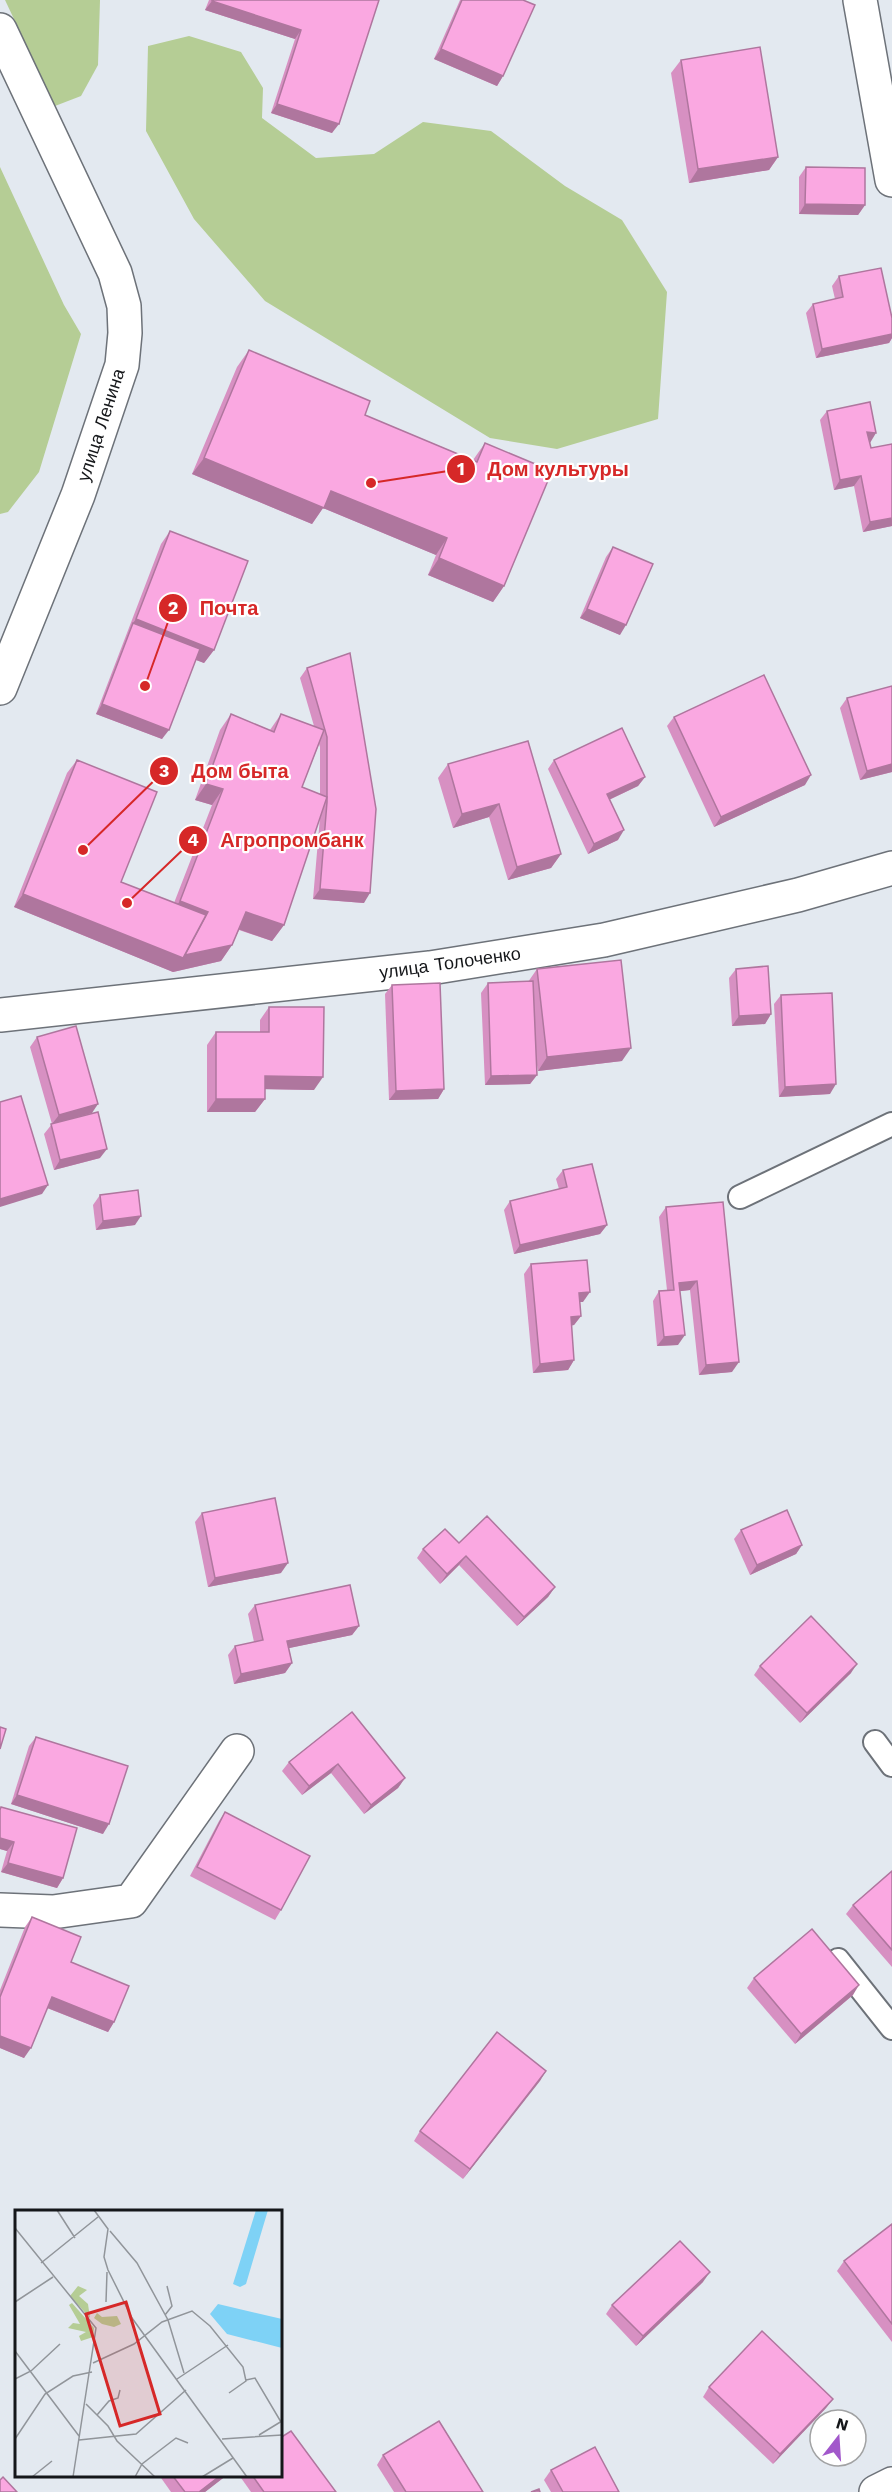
<svg xmlns="http://www.w3.org/2000/svg" width="892" height="2492" font-family="'Work Sans',sans-serif">
	<style>
		.green { fill: #b5cd95 }
		.lines { fill: none; stroke-linecap: round; stroke-linejoin: round }
		.service-casing { stroke: #6d7279; stroke-width: 26 }
		.minor-casing { stroke: #6d7279; stroke-width: 36 }
		.tertiary-casing { stroke: #6d7279; stroke-width: 36 }
		.service { stroke: #fff; stroke-width: 22 }
		.minor { stroke: #fff; stroke-width: 33 }
		.tertiary { stroke: #fff; stroke-width: 33 }
		.wall { fill: #d790c2; fill-rule: evenodd }
		.shaded-wall { fill: #af769e }
		.building { fill: #faa8e1; stroke: #af769e; stroke-width: 1.5 }
		.labels { text-anchor: middle; stroke-width: 4.5; stroke-linejoin: round; paint-order: stroke }
		.street-label { font-size: 18px; fill: #15171a; stroke: #fff }
		.inset-road { fill: none; stroke: #91959a; stroke-width: 1.5 }
		.view { fill: #d62828; fill-opacity: 0.15; stroke: #d62828; stroke-width: 3 }
		.inset-edge { fill: none; stroke: #15171a; stroke-width: 3 }
		.leader { fill: none; stroke: #d62828; stroke-width: 2 }
		.callout-dot { fill: #d62828; stroke: #fff; stroke-width: 2 }
		.mark-label { font-size: 18px; text-anchor: middle; font-weight: bold; fill: #fff }
		.callout-label { font-size: 20px; text-anchor: middle; font-weight: bold; fill: #d62828; stroke: #fff; stroke-width: 4.5; stroke-linejoin: round; paint-order: stroke }
	</style>
	<rect width="100%" height="100%" fill="#e3e9f0"/>
	<g class="green">
		<polygon points="5,0 100,0 98,65 81,96 55,106"/>
		<polygon points="189,36 241,52 263,88 262,118 316,158 374,154 423,122 491,131 565,186 622,220 667,292 658,419 557,449 490,438 265,301 194,219 146,131 148,46"/>
		<polygon points="0,167 64,305 81,334 39,472 8,512 0,514"/>
	</g>
	<g class="lines">
		<g class="service-casing">
			<g id="service">
				<polyline points="740,1197 892,1124"/>
				<polyline points="875,1742 892,1765"/>
				<polyline points="838,1960 892,2028"/>
			</g>
		</g>
		<g class="minor-casing">
			<g id="minor">
				<polyline points="860,0 892,180"/>
				<polyline points="0,1015 430,968 604,940 798,895 892,868"/>
				<polyline points="0,1910 53,1912 131,1901 237,1751"/>
				<polyline points="876,2492 892,2484"/>
			</g>
		</g>
		<g class="tertiary-casing">
			<polyline id="tertiary" points="0,30 115,273 124,306 125,333 122,365 78,495 0,688"/>
		</g>
		<use href="#service" class="service"/>
		<use href="#minor" class="minor"/>
		<use href="#tertiary" class="tertiary"/>
	</g>
	<g class="wall">
		<polygon points="209,0 379,0 332,133 271,113 295,39 205,10"/>
		<polygon points="460,0 523,0 503,76 497,86 434,59"/>
		<polygon points="681,60 778,157 769,170 689,183 671,73"/>
		<polygon points="806,167 865,205 858,215 799,214 799,177"/>
		<polygon points="839,276 892,318 892,338 889,343 816,358 806,313 813,304 835,299 832,286"/>
		<polygon points="249,350 365,415 473,460 485,443 504,586 493,602 428,575 436,555 323,508 312,524 192,474 237,367"/>
		<polygon points="827,411 870,443 892,526 863,532 854,486 834,490 820,420"/>
		<polygon points="170,531 214,650 204,663 196,660 162,739 96,714 161,544"/>
		<polygon points="613,547 620,635 580,618 606,557"/>
		<path d="M350,653L364,903L313,899L320,817L284,925L272,941L239,930L232,945L221,961L173,972L14,907L67,773L77,760L121,882L174,903L212,805L195,800L220,730L231,714L270,730L281,714L314,726L300,678L307,668ZM319,744L320,747V794L302,787Z"/>
		<polygon points="892,686 892,772 860,780 840,708 847,698"/>
		<polygon points="674,717 805,785 714,827 667,726"/>
		<polygon points="554,760 645,777 638,786 609,800 618,840 588,854 548,769"/>
		<polygon points="448,764 561,854 551,868 508,880 489,817 453,828 438,778"/>
		<polygon points="537,969 622,1061 538,1071 536,1059 537,1075 530,1084 485,1085 481,993 488,983 528,982"/>
		<polygon points="736,969 771,1014 765,1024 732,1026 729,978"/>
		<polygon points="392,985 444,1089 438,1099 389,1100 385,994"/>
		<polygon points="781,995 830,1094 779,1097 774,1004"/>
		<polygon points="269,1007 314,1090 265,1089 265,1099 255,1112 207,1112 207,1045 216,1032 260,1032 260,1020"/>
		<polygon points="37,1037 92,1113 64,1121 100,1158 54,1170 44,1134 52,1124 30,1047"/>
		<polygon points="563,1170 607,1225 600,1234 514,1254 504,1210 510,1201 559,1189 556,1179"/>
		<polygon points="100,1195 135,1225 96,1230 93,1205"/>
		<polygon points="723,1202 732,1372 699,1375 690,1290 680,1291 678,1345 657,1346 653,1301 659,1291 667,1290 659,1217 666,1207"/>
		<polygon points="531,1264 583,1302 580,1302 581,1316 574,1325 571,1326 574,1360 568,1370 533,1373 524,1274"/>
		<polygon points="202,1513 281,1573 208,1587 195,1522"/>
		<polygon points="741,1530 802,1545 796,1554 750,1575 734,1539"/>
		<polygon points="459,1543 555,1587 548,1597 517,1626 459,1565 440,1584 417,1558 423,1549"/>
		<polygon points="255,1605 359,1626 352,1635 289,1648 292,1663 285,1673 234,1684 228,1655 235,1646 254,1642 248,1614"/>
		<polygon points="760,1666 851,1673 800,1723 754,1675"/>
		<polygon points="352,1712 405,1778 398,1788 364,1814 331,1773 302,1795 282,1771 289,1762"/>
		<polygon points="36,1737 103,1834 11,1804 29,1746"/>
		<polygon points="1,1807 63,1878 57,1888 1,1872 7,1851 0,1849 0,1808"/>
		<polygon points="225,1812 281,1910 275,1920 190,1876 219,1821"/>
		<polygon points="892,1871 892,1967 846,1914 853,1905"/>
		<polygon points="32,1917 71,1962 114,2022 108,2032 47,2008 24,2058 0,2048 0,1990 25,1927"/>
		<polygon points="754,1978 853,1995 795,2044 747,1988"/>
		<polygon points="546,2071 463,2179 414,2141 420,2131"/>
		<polygon points="892,2224 892,2342 837,2271 844,2261"/>
		<polygon points="703,2282 636,2346 606,2314 612,2305"/>
		<polygon points="709,2387 833,2399 826,2408 773,2464 703,2397"/>
		<polygon points="383,2455 483,2492 394,2492 377,2465"/>
		<polygon points="551,2470 619,2492 551,2492 544,2480"/>
		<polygon points="159,2475 227,2475 205,2492 171,2492"/>
		<polygon points="239,2475 280,2475 336,2492 251,2492"/>
	</g>
	<g class="shaded-wall">
		<polygon points="212,1 301,30 295,39 205,10"/>
		<polygon points="441,49 503,76 497,86 434,59"/>
		<polygon points="277,104 339,124 332,133 271,113"/>
		<polygon points="778,157 769,170 689,183 698,169"/>
		<polygon points="805,204 865,205 858,215 799,214"/>
		<polygon points="892,334 892,338 889,343 816,358 822,349"/>
		<polygon points="867,432 876,433 870,443"/>
		<polygon points="204,458 331,491 447,538 436,555 323,508 312,524 192,474"/>
		<polygon points="861,476 854,486 834,490 840,480"/>
		<polygon points="892,518 892,526 863,532 870,522"/>
		<polygon points="439,558 504,586 493,602 428,575"/>
		<polygon points="587,609 626,625 620,635 580,618"/>
		<polygon points="136,619 214,650 204,663 129,634 133,623"/>
		<polygon points="102,704 169,730 162,739 96,714"/>
		<polygon points="892,764 892,772 860,780 867,771"/>
		<polygon points="811,775 805,785 714,827 721,817"/>
		<polygon points="645,777 638,786 600,804 607,794"/>
		<polygon points="206,784 223,789 212,805 195,800"/>
		<polygon points="499,804 489,817 453,828 462,814"/>
		<polygon points="624,830 618,840 588,854 594,844"/>
		<polygon points="561,854 551,868 508,880 517,867"/>
		<polygon points="320,889 370,893 364,903 313,899"/>
		<polygon points="23,894 185,955 232,945 221,961 173,972 14,907"/>
		<polygon points="180,901 208,912 197,929 168,917"/>
		<polygon points="246,912 284,925 272,941 235,928"/>
		<polygon points="771,1014 765,1024 732,1026 739,1016"/>
		<polygon points="631,1048 622,1061 538,1071 547,1057"/>
		<polygon points="537,1075 530,1084 485,1085 491,1076"/>
		<polygon points="265,1076 323,1077 314,1090 256,1089"/>
		<polygon points="836,1084 830,1094 779,1097 785,1087"/>
		<polygon points="444,1089 438,1099 389,1100 396,1091"/>
		<polygon points="216,1099 265,1099 255,1112 207,1112"/>
		<polygon points="98,1104 92,1113 52,1124 59,1115"/>
		<polygon points="107,1149 100,1158 54,1170 60,1160"/>
		<polygon points="48,1185 42,1194 0,1207 0,1199"/>
		<polygon points="141,1216 135,1225 96,1230 103,1221"/>
		<polygon points="607,1225 600,1234 514,1254 520,1245"/>
		<polygon points="697,1281 690,1290 673,1292 679,1283"/>
		<polygon points="590,1292 583,1302 572,1302 579,1293"/>
		<polygon points="581,1316 574,1325 564,1326 571,1317"/>
		<polygon points="685,1335 678,1345 657,1346 664,1337"/>
		<polygon points="574,1360 568,1370 533,1373 540,1364"/>
		<polygon points="739,1362 732,1372 699,1375 706,1365"/>
		<polygon points="802,1545 796,1554 750,1575 757,1565"/>
		<polygon points="466,1556 459,1565 440,1584 447,1574"/>
		<polygon points="288,1563 281,1573 208,1587 215,1578"/>
		<polygon points="555,1587 548,1597 517,1626 524,1617"/>
		<polygon points="359,1626 352,1635 280,1650 287,1641"/>
		<polygon points="292,1663 285,1673 234,1684 241,1674"/>
		<polygon points="857,1664 851,1673 800,1723 807,1713"/>
		<polygon points="338,1764 331,1773 302,1795 309,1786"/>
		<polygon points="405,1778 398,1788 364,1814 371,1805"/>
		<polygon points="17,1795 109,1824 103,1834 11,1804"/>
		<polygon points="0,1838 14,1842 7,1851 0,1849"/>
		<polygon points="8,1863 63,1878 57,1888 1,1872"/>
		<polygon points="859,1985 853,1995 795,2044 801,2034"/>
		<polygon points="52,1997 114,2022 108,2032 45,2007"/>
		<polygon points="0,2036 31,2048 24,2058 0,2048"/>
		<polygon points="546,2071 540,2081 463,2179 470,2169"/>
		<polygon points="710,2272 703,2282 636,2346 643,2336"/>
		<polygon points="833,2399 826,2408 773,2464 780,2454"/>
		<polygon points="221,2475 227,2475 205,2492 199,2492"/>
	</g>
	<g class="building">
		<polygon points="212,0 379,0 339,124 277,104 301,30 212,1"/>
		<polygon points="462,0 523,0 535,5 503,76 441,49"/>
		<polygon points="760,47 778,157 698,169 681,60"/>
		<polygon points="806,167 865,168 865,205 805,204"/>
		<polygon points="881,268 892,318 892,334 822,349 813,304 843,297 839,276"/>
		<polygon points="249,350 370,401 365,415 477,462 485,443 552,471 504,586 439,558 447,538 331,491 324,508 204,458"/>
		<polygon points="870,402 876,433 867,432 871,448 892,444 892,518 870,522 861,476 840,480 827,411"/>
		<polygon points="170,531 248,561 214,650 136,619"/>
		<polygon points="613,547 653,564 626,625 587,609"/>
		<polygon points="133,623 200,649 169,730 102,704"/>
		<polygon points="350,653 376,809 370,893 320,889 327,802 327,737 307,668"/>
		<polygon points="764,675 811,775 721,817 674,717"/>
		<polygon points="892,686 892,764 867,771 847,698"/>
		<polygon points="231,714 274,732 281,714 324,730 302,787 327,797 284,925 246,912 232,945 185,955 208,912 180,901 223,789 206,784"/>
		<polygon points="622,728 645,777 607,794 624,830 594,844 554,760"/>
		<polygon points="528,741 561,854 517,867 499,804 462,814 448,764"/>
		<polygon points="77,760 157,792 121,882 206,915 183,958 23,894"/>
		<polygon points="621,960 631,1048 547,1057 537,969"/>
		<polygon points="768,966 771,1014 739,1016 736,969"/>
		<polygon points="533,981 537,1075 491,1076 488,983"/>
		<polygon points="440,983 444,1089 396,1091 392,985"/>
		<polygon points="832,993 836,1084 785,1087 781,995"/>
		<polygon points="269,1007 324,1007 323,1077 265,1076 265,1099 216,1099 216,1032 269,1032"/>
		<polygon points="76,1026 98,1104 59,1115 37,1037"/>
		<polygon points="21,1096 48,1185 0,1199 0,1102"/>
		<polygon points="98,1112 107,1149 60,1160 51,1124"/>
		<polygon points="592,1164 607,1225 520,1245 510,1201 567,1187 563,1170"/>
		<polygon points="138,1190 141,1216 103,1221 100,1195"/>
		<polygon points="723,1202 739,1362 706,1365 697,1281 679,1283 685,1335 664,1337 659,1291 674,1290 666,1207"/>
		<polygon points="587,1260 590,1292 579,1293 581,1316 571,1317 574,1360 540,1364 531,1264"/>
		<polygon points="275,1498 288,1563 215,1578 202,1513"/>
		<polygon points="787,1510 802,1545 757,1565 741,1530"/>
		<polygon points="487,1516 555,1587 524,1617 466,1556 447,1574 423,1549 445,1529 459,1543"/>
		<polygon points="350,1585 359,1626 287,1641 292,1663 241,1674 235,1646 263,1640 255,1605"/>
		<polygon points="811,1616 857,1664 807,1713 760,1666"/>
		<polygon points="352,1712 405,1778 371,1805 338,1764 309,1786 289,1762"/>
		<polygon points="0,1727 6,1729 0,1749"/>
		<polygon points="36,1737 128,1766 109,1824 17,1795"/>
		<polygon points="1,1807 77,1828 63,1878 8,1863 14,1842 0,1838 0,1810"/>
		<polygon points="225,1812 310,1856 281,1910 197,1867"/>
		<polygon points="892,1871 892,1950 853,1905"/>
		<polygon points="32,1917 81,1937 71,1962 129,1986 114,2022 52,1997 31,2048 0,2036 0,1997"/>
		<polygon points="812,1929 859,1985 801,2034 754,1978"/>
		<polygon points="497,2032 546,2071 470,2169 420,2131"/>
		<polygon points="892,2224 892,2324 844,2261"/>
		<polygon points="680,2241 710,2272 643,2336 612,2305"/>
		<polygon points="762,2331 833,2399 780,2454 709,2387"/>
		<polygon points="439,2421 483,2492 406,2492 383,2455"/>
		<polygon points="291,2431 336,2492 264,2492 252,2475 280,2475 280,2438"/>
		<polygon points="595,2447 619,2492 563,2492 551,2470"/>
		<polygon points="172,2475 221,2475 199,2492 185,2492"/>
		<polygon points="3,2477 17,2492 0,2492 0,2480"/>
		<polygon points="539,2489 540,2492 531,2492"/>
	</g>
	<g class="labels">
		<g class="street-label">
			<text transform="translate(101 425) rotate(-72)" y="6">улица Ленина</text>
			<text transform="translate(450 963) rotate(-8)" y="6">улица Толоченко</text>
		</g>
	</g>
	<g transform="translate(15 2210)">
		<rect width="267" height="267" fill="#e3e9f0"/>
		<path d="M63,76L72,80L64,86L73,94L75,108L55,86ZM57,93L79,118L78,127L66,131L64,126L71,122L53,118L58,113L65,114L54,95ZM82,103L87,107L102,106L106,114L99,117L87,114L79,108Z" fill="#b5cd95"/>
		<path d="M241,0H253L231,74L225,77L218,74ZM203,94L267,109V138L212,124L195,104Z" fill="#7ed2f6"/>
		<path class="inset-road" d="M42,0L60,28M79,0L93,19L89,47L93,60L117,108L232,267M0,18L81,118L58,267M95,21L122,53L153,110L169,163M26,53L83,7M0,92L38,67M91,92L92,62M150,105L157,96L152,76M0,141L64,226M78,153L119,134L147,112L177,101L195,116L228,157L231,171L214,183M0,169L16,161L45,134M162,169L213,135M231,170L240,168L266,212M71,194L93,216L102,231L140,267M82,205L94,191L103,188L105,180M244,225L267,211M0,229L30,184L58,166L77,162M207,229L267,225M64,230L121,224L171,180M17,267L37,251M120,267L127,254L161,228L173,233M187,267L218,248"/>
		<path class="view" d="M111,92L145,204L105,216L71,104Z"/>
		<rect width="267" height="267" class="inset-edge"/>
	</g>
	<path class="leader" d="M371 483L461 469M145 686L173 608M83 850L164 771M127 903L193 840"/>
	<g class="callout-dot">
		<circle cx="371" cy="483" r="6"/>
		<circle cx="145" cy="686" r="6"/>
		<circle cx="83" cy="850" r="6"/>
		<circle cx="127" cy="903" r="6"/>
		<circle cx="461" cy="469" r="15"/>
		<circle cx="173" cy="608" r="15"/>
		<circle cx="164" cy="771" r="15"/>
		<circle cx="193" cy="840" r="15"/>
	</g>
	<g class="mark-label">
		<text x="461" y="475">1</text>
		<text x="173" y="614">2</text>
		<text x="164" y="777">3</text>
		<text x="193" y="846">4</text>
	</g>
	<g class="callout-label">
		<text x="558" y="476">Дом культуры</text>
		<text x="229" y="615">Почта</text>
		<text x="240" y="778">Дом быта</text>
		<text x="292" y="847">Агропромбанк</text>
	</g>
	<g transform="translate(838 2438) rotate(17)"><circle r="28" fill="#ffffff" stroke="#a1a2a3" stroke-width="1.5"/>
	<path d="M0-4.5L10 22L0 15L-10 22Z" fill="#a258cb"/>
	<text y="-9" font-size="16" font-weight="bold" text-anchor="middle" fill="#15171a">N</text>
	</g>
</svg>
